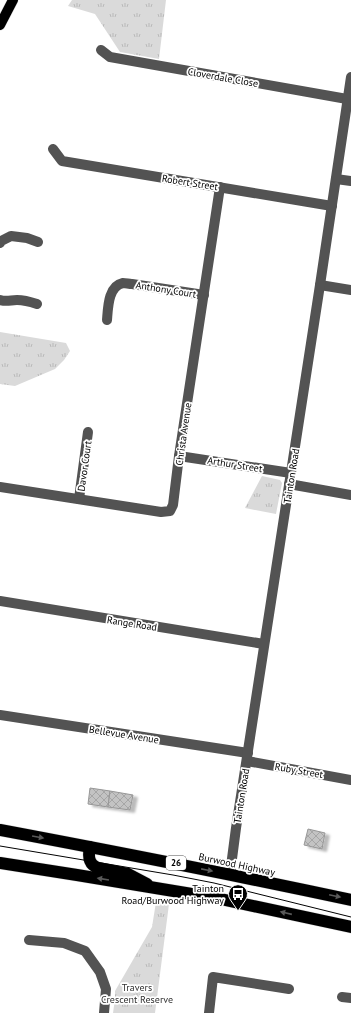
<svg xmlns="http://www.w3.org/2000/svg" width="351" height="1013" font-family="'PT Sans',sans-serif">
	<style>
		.park { fill: url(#park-tufts) }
		.building { fill: url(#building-cross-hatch); stroke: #979797; filter: url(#shadow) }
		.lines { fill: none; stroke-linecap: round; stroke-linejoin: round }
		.major-casing { stroke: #dbdbdb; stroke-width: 11 }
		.highway-casing { stroke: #dbdbdb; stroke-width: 13 }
		.minor { stroke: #535353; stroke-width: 10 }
		.major { stroke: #000; stroke-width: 10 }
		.highway { stroke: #000; stroke-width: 12 }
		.tram { stroke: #000; stroke-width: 1 }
		.oneway { fill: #595959 }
		.labels { text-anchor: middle; stroke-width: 3.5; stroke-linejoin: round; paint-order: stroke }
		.shield { fill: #fff; stroke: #4c4c4c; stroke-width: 1 }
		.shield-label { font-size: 9px; font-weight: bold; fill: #000 }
		.street-label { font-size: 10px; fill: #000; stroke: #fff }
		.poi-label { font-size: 10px; fill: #000; stroke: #fff; text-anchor: end }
		.park-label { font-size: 10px; fill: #313131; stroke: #fff }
	</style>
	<defs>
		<pattern id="park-tufts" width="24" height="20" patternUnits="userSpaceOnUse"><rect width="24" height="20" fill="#dadada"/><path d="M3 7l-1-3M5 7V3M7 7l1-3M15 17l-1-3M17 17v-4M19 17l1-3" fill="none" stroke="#b9b9b9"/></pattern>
		<pattern id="building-cross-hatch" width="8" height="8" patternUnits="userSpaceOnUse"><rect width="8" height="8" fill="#c3c3c3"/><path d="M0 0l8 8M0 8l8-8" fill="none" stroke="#a6a6a6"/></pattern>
		<filter id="shadow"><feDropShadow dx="4.5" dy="2.5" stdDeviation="1" flood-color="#0004"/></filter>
	</defs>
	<rect width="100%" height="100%" fill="#fff"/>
	<g class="park">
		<polygon points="72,0 166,0 159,59 120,52 95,14 68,6"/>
		<polygon points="0,332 66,343 70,351 64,360 55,369 15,386 0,384"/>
		<polygon points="262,476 280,480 282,483 276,514 245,508"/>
		<polygon points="156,902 169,904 155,1013 113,1013 115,999 115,991 152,927"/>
	</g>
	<g class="building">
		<polygon points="90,788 110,791 108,807 88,804"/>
		<polygon points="110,791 133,795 130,810 108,807"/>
		<polygon points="308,829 325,833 322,849 304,845"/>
	</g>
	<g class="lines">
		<g class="major-casing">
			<polyline id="major" points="0,25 13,0"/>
		</g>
		<g class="highway-casing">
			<g id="highway">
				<path d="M0,830C117,852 234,875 351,900"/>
				<path d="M90,847C88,856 88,864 98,868L128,874L147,884"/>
				<polyline points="0,863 77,875 216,898 351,927"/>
			</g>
		</g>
		<g class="minor">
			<polyline points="101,50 110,57 347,99"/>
			<polyline points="53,149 62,161 332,206"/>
			<polyline points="336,179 351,181"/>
			<polyline points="0,243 1,241 11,236 27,238 38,242"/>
			<polyline points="320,285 351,290"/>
			<path d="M0,300C6,302 11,300 17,300C24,300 31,302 37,304"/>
			<path d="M107,320C108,308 108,286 123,283C126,283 129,284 132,284L204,295"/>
			<polyline points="179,456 291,473"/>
			<polyline points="289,484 351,495"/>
			<polyline points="0,487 161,512 170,511 173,505 179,456 220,187"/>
			<polyline points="79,499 88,432"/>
			<polyline points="0,601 264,644"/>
			<polyline points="0,715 248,753"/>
			<polyline points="247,761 351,780"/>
			<polyline points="230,874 236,828 320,285 351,77"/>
			<polyline points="29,940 64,943 85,951 100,972 106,989 104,1013"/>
			<polyline points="342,997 351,998"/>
			<polyline points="209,1013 213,977 289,989"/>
		</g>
		<use href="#major" class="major"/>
		<use href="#highway" class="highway"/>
		<polyline class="tram" points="0,846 173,875 214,883 351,917"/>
	</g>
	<defs><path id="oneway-solid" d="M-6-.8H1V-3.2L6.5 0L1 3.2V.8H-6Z"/></defs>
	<g class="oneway">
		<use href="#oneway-solid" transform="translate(38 837) rotate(10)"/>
		<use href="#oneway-solid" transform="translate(207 870) rotate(11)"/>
		<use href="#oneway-solid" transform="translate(103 879) rotate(-171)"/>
		<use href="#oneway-solid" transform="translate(335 896) rotate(12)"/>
		<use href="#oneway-solid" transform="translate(286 913) rotate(-167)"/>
	</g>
	<defs>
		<g id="bus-pin" transform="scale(1)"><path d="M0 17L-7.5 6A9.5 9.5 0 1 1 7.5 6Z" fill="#000" stroke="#fff"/><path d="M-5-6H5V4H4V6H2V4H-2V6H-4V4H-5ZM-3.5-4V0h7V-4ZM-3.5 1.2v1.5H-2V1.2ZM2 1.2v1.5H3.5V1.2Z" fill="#fff"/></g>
	</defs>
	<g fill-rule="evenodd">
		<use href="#bus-pin" x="238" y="894"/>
	</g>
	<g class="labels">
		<rect class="shield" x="166" y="856" width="20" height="14" rx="3"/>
		<g class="shield-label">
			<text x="176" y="866">26</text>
		</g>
		<g class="street-label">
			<text transform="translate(223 77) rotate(10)" y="4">Cloverdale Close</text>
			<text transform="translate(190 182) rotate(9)" y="4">Robert Street</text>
			<text transform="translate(166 289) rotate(9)" y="4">Anthony Court</text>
			<text transform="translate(183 434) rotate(-82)" y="4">Christa Avenue</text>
			<text transform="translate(235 464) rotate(9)" y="4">Arthur Street</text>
			<text transform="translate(84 466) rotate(-82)" y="4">Davor Court</text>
			<text transform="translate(291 476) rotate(-81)" y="4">Tainton Road</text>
			<text transform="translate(132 623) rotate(9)" y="4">Range Road</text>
			<text transform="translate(124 734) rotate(9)" y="4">Bellevue Avenue</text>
			<text transform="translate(299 770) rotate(10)" y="4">Ruby Street</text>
			<text transform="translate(241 796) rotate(-81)" y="4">Tainton Road</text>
			<text transform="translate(237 864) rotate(12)" y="4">Burwood Highway</text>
		</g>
		<g class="poi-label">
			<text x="224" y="892">Tainton<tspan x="224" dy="12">Road/Burwood Highway</tspan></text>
		</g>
		<g class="park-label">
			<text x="137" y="991">Travers<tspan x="137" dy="12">Crescent Reserve</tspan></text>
		</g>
	</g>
</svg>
